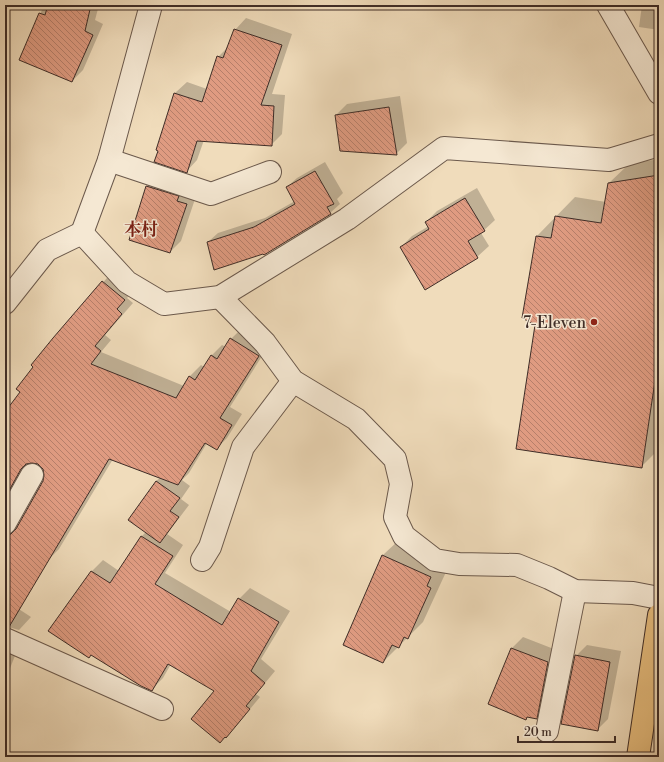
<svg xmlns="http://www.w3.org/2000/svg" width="664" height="762" font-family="'Libre Bodoni','Noto Serif JP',serif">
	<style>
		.shadow { fill: #0003 }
		.building { fill: url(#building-back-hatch); stroke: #3f2d27 }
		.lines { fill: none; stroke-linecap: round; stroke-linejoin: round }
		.minor-casing { stroke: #6b594c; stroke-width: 24 }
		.highway-casing { stroke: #3f2d27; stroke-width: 24 }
		.minor { stroke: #f5e8d3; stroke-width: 22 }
		.highway { stroke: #e8be7e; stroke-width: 22 }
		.poi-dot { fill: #8f2418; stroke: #f5e8d3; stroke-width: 1.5 }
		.labels { text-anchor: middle; stroke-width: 3; stroke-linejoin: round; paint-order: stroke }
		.poi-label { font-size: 16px; fill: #3f2d27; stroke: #f5e8d3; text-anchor: end }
		.neighbourhood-label { font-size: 17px; font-weight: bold; fill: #7a1f14; stroke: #f5e8d3 }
	</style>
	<defs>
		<pattern id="building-back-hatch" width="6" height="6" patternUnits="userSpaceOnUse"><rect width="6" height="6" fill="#df9b81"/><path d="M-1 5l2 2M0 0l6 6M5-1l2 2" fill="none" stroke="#b67f6a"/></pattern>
	</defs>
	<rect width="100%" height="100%" fill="#f0dcbb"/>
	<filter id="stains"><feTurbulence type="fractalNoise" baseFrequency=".005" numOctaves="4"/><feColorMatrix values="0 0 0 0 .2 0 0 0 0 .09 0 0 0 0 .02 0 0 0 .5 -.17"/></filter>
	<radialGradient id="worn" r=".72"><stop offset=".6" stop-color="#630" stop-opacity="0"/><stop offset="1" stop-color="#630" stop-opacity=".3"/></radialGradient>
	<g class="shadow">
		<polygon points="44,5 99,5 95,20 103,24 83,70 72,81 21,60"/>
		<polygon points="642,5 659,5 659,30 639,27"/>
		<polygon points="246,18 292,34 272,94 285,95 282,134 271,145 204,140 197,160 186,172 157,150 175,93 187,82 207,89 218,57 229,46 235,30"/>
		<polygon points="400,96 407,143 396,154 336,115 347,104"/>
		<polygon points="659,159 659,449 641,467 536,325 523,318 537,236 575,197 606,202 609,183 629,164"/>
		<polygon points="325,162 343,193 337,199 340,204 330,213 208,242 218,233 265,218 295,201 287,187 297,178"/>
		<polygon points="158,175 197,193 181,241 170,252 130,239 147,186"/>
		<polygon points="477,188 495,220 481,233 489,246 477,257 401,247 412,236 429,226 426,222 437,211"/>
		<polygon points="114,270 135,289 127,298 133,303 105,335 111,340 101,352 184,386 190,376 201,365 204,367 211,356 222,345 226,347 231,339 242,328 269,345 230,407 242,414 227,438 216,449 207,443 189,473 182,480 190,486 181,499 189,505 167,534 183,545 165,573 231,612 239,599 250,588 290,611 261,659 275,671 256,694 260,697 237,725 226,736 216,690 171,664 163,678 151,690 49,630 92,571 103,560 119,571 142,536 146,532 156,481 161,477 113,459 59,549 48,560 5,537 5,518 16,525 20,524 44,482 45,475 44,468 39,463 29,462 5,504 5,413 22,392 54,338"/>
		<polygon points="399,540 446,572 423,622 383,662 344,645 383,555"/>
		<polygon points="5,600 31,617 19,630 5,626"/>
		<polygon points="5,633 20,643 5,681"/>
		<polygon points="523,637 559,651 547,707 536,718 528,716 526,718 490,704 512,648"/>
		<polygon points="587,645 621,651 608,719 597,730 576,656"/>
	</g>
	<g class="building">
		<polygon points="48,5 91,5 85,31 93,35 72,82 19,60 39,13 45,15"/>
		<polygon points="234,29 282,45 261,105 274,106 272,146 197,141 187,173 154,162 158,151 156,150 174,93 202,102 217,56 223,58"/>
		<polygon points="389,107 397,155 340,151 335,115"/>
		<polygon points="315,171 334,204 327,207 331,214 264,255 263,254 214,270 207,242 254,227 295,204 286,187"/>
		<polygon points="659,175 659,354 642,468 516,449 535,325 522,318 536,236 551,238 555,216 601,223 608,183"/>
		<polygon points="146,186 179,196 177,201 187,204 170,253 129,240"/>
		<polygon points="465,198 485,231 468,241 478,258 425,290 400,247 429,229 425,222"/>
		<polygon points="102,281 125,300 117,309 122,314 95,346 101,351 91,364 176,398 189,376 195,380 211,355 217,359 230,338 259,356 220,418 232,425 217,450 205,443 178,485 109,459 9,627 5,627 5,535 11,534 16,529 43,481 44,475 43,469 38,464 32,463 26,464 21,469 5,498 5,412 20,392 16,389 33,367 31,365 53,338"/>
		<polygon points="156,481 180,498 170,511 179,517 160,543 128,520"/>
		<polygon points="141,536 173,556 155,584 222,625 238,598 279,622 251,671 265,683 246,706 250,709 226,738 225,737 220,743 191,719 214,691 168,664 152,691 141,686 91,655 89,658 48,631 91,571 110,583"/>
		<polygon points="382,555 431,577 427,586 431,588 408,639 404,637 399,648 392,645 383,663 343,645"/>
		<polygon points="511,648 548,662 537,719 527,717 526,720 488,704"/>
		<polygon points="575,655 610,662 598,731 561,724"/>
	</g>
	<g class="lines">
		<g class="minor-casing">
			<g id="minor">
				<polyline points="608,5 659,93"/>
				<polyline points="109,160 211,194 270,172"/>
				<polyline points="82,233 109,160 151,5"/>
				<polyline points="220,297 265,343 293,381 356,419 395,459 401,484 395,517 404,536 435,560 459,564 517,565 549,578 575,591 633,593 659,598"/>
				<polyline points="5,303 47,250 82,233 127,282 164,304 220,297 347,219 444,148 609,160 659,145"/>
				<polyline points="5,523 32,475"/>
				<polyline points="202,560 210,547 243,447 293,381"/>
				<polyline points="5,639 162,709"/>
				<polyline points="547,731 575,591"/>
			</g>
		</g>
		<g class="highway-casing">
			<polyline id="highway" points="638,757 659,615"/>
		</g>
		<use href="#minor" class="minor"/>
		<use href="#highway" class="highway"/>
	</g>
	<circle class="poi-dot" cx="594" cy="322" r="4"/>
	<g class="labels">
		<g class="poi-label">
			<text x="586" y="328">7-Eleven</text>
		</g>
		<g class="neighbourhood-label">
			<text x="141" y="235">本村</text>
		</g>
	</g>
	<rect width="664" height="762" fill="none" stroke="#f0dcbb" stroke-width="20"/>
	<rect x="6" y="6" width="652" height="750" fill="none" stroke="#3f2d27" stroke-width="2"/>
	<rect x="10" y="10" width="644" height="742" fill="none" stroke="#3f2d27"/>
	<path d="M518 736v6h97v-6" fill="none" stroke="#3f2d27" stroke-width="2"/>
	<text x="524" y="736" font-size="12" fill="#3f2d27" stroke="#f5e8d3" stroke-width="3" paint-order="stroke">20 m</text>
	<rect width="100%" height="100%" filter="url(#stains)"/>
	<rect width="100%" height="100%" fill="url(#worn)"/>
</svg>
